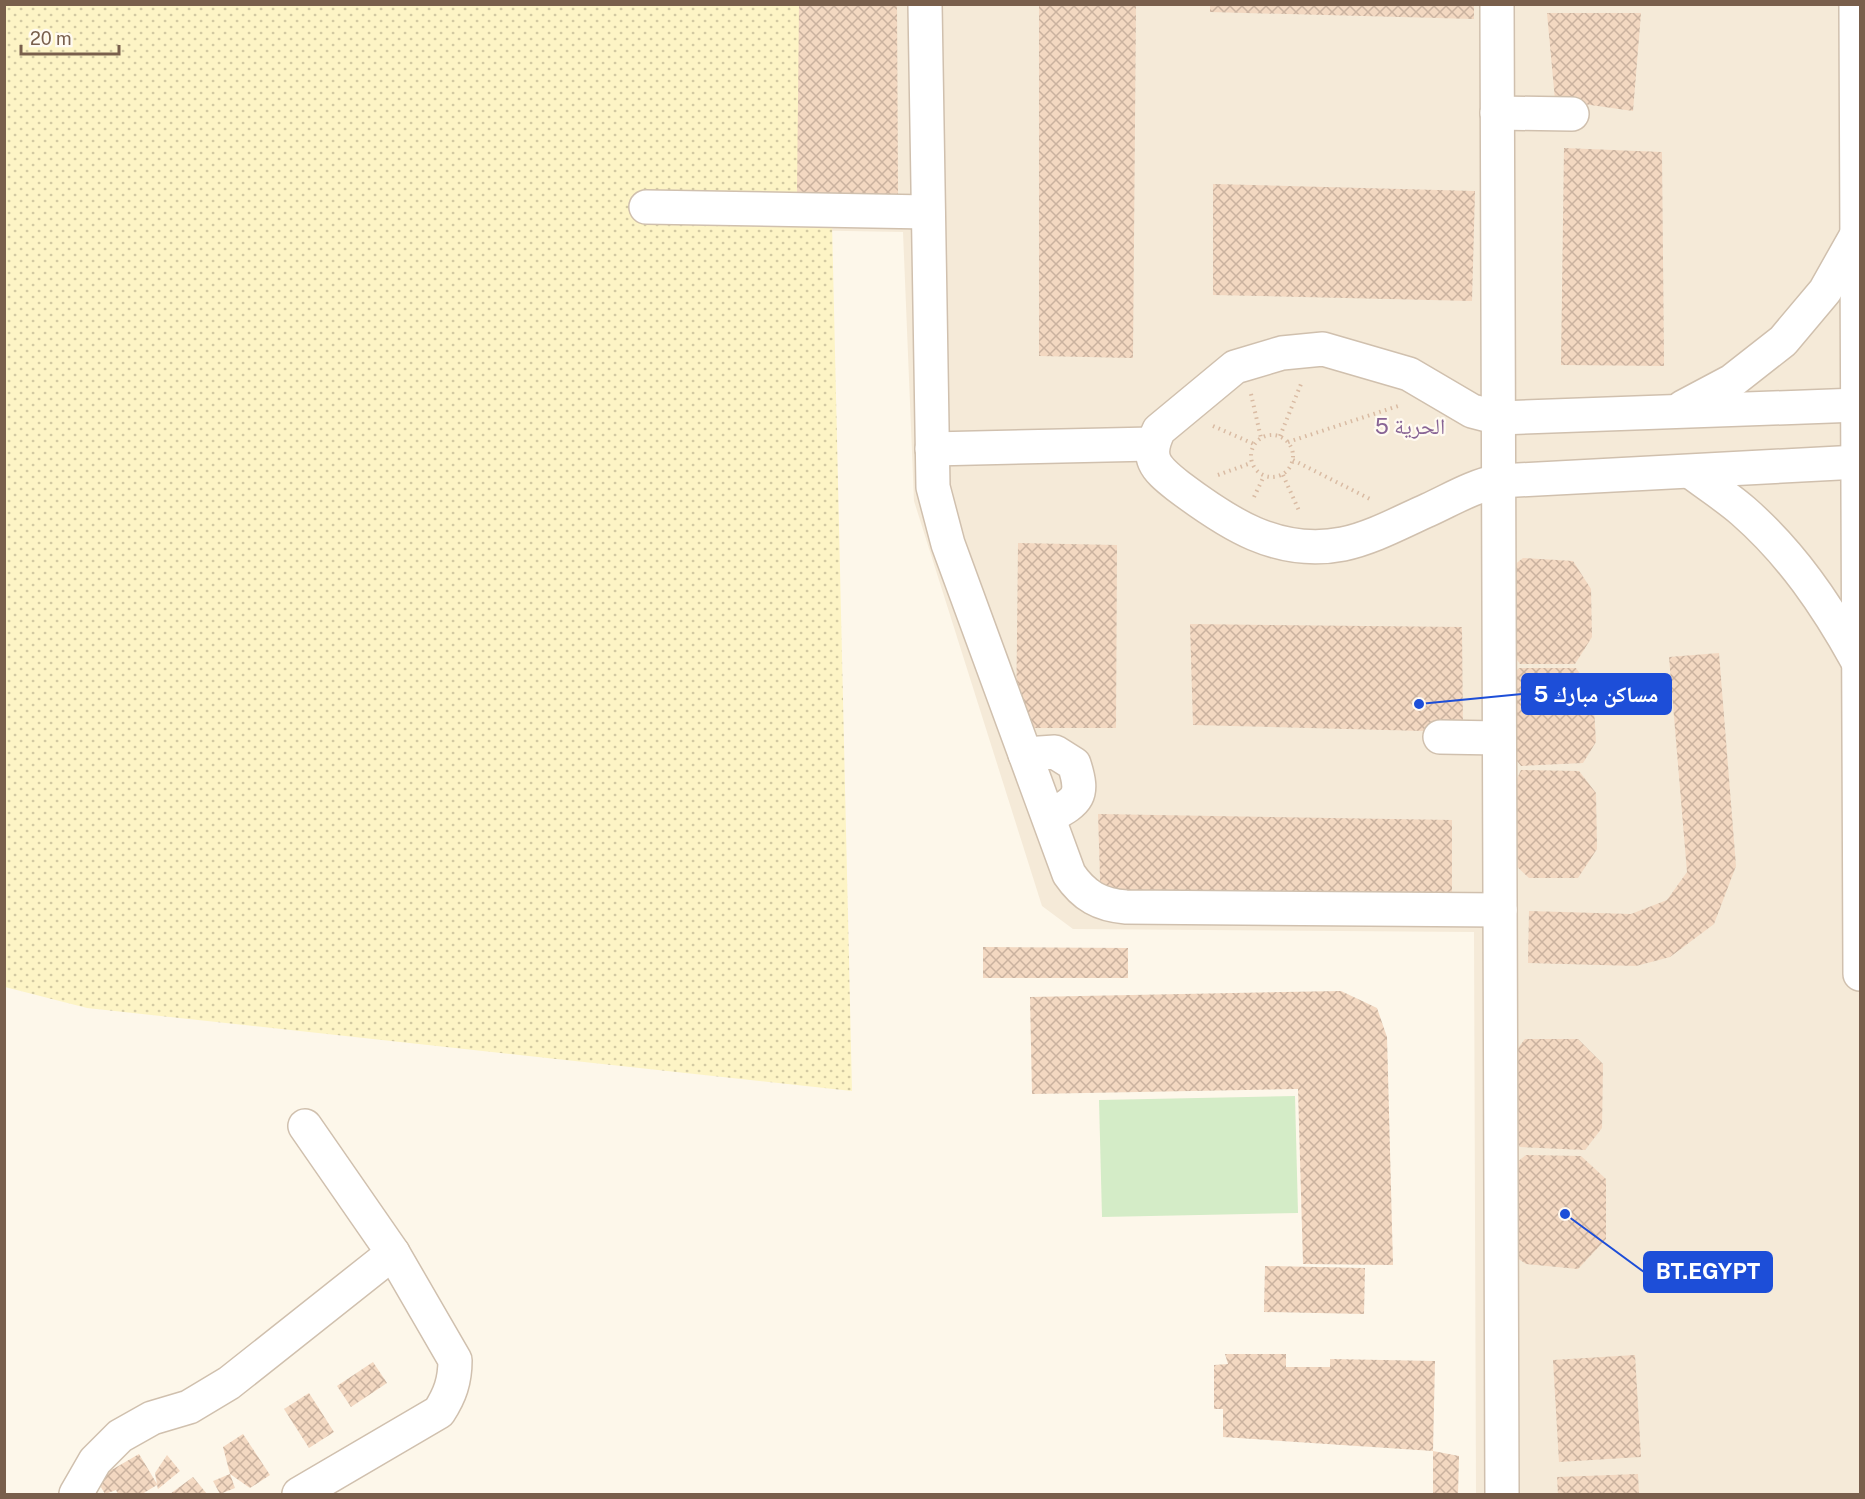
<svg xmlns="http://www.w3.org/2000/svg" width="1865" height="1499" font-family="'Public Sans','Noto Naskh Arabic',sans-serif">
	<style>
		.residential { fill: #f5ead8 }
		.sand { fill: url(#sand-dots) }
		.pitch { fill: #d4ecc7 }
		.building { fill: url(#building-cross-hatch) }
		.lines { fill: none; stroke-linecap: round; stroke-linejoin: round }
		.minor-casing { stroke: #d0c0ae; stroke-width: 36 }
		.path { stroke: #d9bba3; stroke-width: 4; stroke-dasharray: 1.5 4.5; stroke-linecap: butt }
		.minor { stroke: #fff; stroke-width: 33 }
		.labels { text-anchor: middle; stroke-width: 4.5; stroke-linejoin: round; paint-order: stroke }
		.neighbourhood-label { font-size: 22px; fill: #886495; stroke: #fffaf1 }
		.leader { fill: none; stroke: #1d4ed8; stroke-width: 2 }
		.callout-dot { fill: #1d4ed8; stroke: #fffaf1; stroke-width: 2 }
		.callout { fill: #1d4ed8; stroke: #1d4ed8; stroke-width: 2 }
		.callout-label { font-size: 22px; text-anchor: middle; font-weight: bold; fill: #fff }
	</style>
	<defs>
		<pattern id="sand-dots" width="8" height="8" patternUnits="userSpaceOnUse" patternTransform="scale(1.5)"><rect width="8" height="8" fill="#fdf4c5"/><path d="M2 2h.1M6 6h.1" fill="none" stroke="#d2c9a2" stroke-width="1.8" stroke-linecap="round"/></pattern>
		<pattern id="building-cross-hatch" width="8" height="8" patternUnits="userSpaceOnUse" patternTransform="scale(1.5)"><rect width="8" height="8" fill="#f3d8c1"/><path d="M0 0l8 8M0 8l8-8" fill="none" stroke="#cab29f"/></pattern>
	</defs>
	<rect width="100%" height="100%" fill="#fdf7ea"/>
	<polygon class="residential" points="728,5 1860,5 1860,1494 1476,1494 1474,932 1073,929 1042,906 914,501 903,232 729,229"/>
	<polygon class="sand" points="4,5 827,5 852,1091 87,1008 5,987"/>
	<polygon class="pitch" points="1295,1096 1298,1213 1102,1217 1099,1100"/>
	<g class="building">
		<polygon points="799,4 897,4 898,196 797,195"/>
		<polygon points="1039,4 1136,4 1133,358 1039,356"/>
		<polygon points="1210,4 1474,4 1474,19 1210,12"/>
		<polygon points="1547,13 1641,13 1633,111 1555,100"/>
		<polygon points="1564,148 1662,152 1664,366 1561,365"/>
		<polygon points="1213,184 1475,191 1472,301 1213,295"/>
		<polygon points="1018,543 1117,545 1116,728 1016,728"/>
		<polygon points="1523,558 1573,561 1591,589 1592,637 1575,664 1520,664 1504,642 1504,573"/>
		<polygon points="1190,624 1462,627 1463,732 1193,725"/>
		<polygon points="1719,653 1736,866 1714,924 1670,957 1636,966 1528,963 1529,911 1631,914 1667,900 1687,872 1669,657"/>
		<polygon points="1519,668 1576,668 1593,692 1596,742 1583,763 1521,766 1506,747 1504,683"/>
		<polygon points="1521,770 1579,771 1596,793 1597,849 1578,878 1529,878 1511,861 1509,795"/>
		<polygon points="1098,814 1452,820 1452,914 1101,909"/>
		<polygon points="983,947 1128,948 1128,978 983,978"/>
		<polygon points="1341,991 1377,1008 1387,1037 1393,1265 1303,1264 1298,1089 1032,1094 1030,997"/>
		<polygon points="1525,1039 1578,1039 1603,1064 1602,1128 1585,1150 1520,1147 1508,1127 1508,1061"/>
		<polygon points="1526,1155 1581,1156 1606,1179 1606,1239 1578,1269 1526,1264 1507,1251 1508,1169"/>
		<polygon points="1265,1266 1365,1268 1364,1314 1264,1312"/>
		<polygon points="1225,1354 1286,1354 1286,1367 1330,1367 1330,1359 1435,1361 1433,1451 1223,1437 1223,1409 1214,1409 1214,1365 1228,1364"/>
		<polygon points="1635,1355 1641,1457 1559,1462 1553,1360"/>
		<polygon points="373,1362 387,1383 351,1407 337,1386"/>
		<polygon points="309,1393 334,1432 309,1448 284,1409"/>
		<polygon points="243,1434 270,1475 250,1488 230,1474 223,1447"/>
		<polygon points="1433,1451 1459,1456 1458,1494 1433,1494"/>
		<polygon points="139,1454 157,1484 155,1473 167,1455 180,1471 158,1489 157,1485 142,1494 118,1494 116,1490 105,1494 96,1479"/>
		<polygon points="230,1474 235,1488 220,1494 213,1481"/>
		<polygon points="1638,1474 1639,1494 1558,1494 1557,1477"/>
		<polygon points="193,1477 207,1494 170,1494"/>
	</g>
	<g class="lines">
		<g class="minor-casing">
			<g id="minor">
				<path d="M925,4L933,487L948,544L1069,874C1084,896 1100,905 1126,907L1500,910"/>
				<polyline points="1497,4 1502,1494"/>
				<polyline points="1856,4 1860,974"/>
				<polyline points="1497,113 1572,114"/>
				<polyline points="646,207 928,212"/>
				<path d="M1858,405L1499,418L1472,411L1409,374L1323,349L1282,353L1235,367L1159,430C1145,458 1155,468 1178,486C1227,523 1278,557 1343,544C1372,538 1401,522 1428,510C1452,499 1473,486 1499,481L1858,462"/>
				<polyline points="1683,407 1732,381 1783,341 1825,291 1856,236"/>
				<polyline points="932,449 1152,444"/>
				<path d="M1691,472C1708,485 1727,497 1743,511C1791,553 1826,604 1857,660"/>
				<polyline points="1440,737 1499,738"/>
				<path d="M1025,754L1055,752L1074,764C1085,798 1077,801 1049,817"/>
				<polyline points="76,1494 95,1461 120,1436 152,1418 189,1407 229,1383 393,1253"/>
				<path d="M299,1494L439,1412C450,1395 455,1381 455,1360L393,1253L305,1126"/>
			</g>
		</g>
		<g class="path">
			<polyline points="1251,394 1261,438"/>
			<polyline points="1213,426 1254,444"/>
			<circle cx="1272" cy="456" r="21"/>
			<polyline points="1280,436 1301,384"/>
			<polyline points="1288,442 1398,406"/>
			<polyline points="1293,460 1370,499"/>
			<polyline points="1218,475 1251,463"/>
			<polyline points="1283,475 1300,513"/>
			<polyline points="1254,497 1264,476"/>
		</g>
		<use href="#minor" class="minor"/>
	</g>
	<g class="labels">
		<g class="neighbourhood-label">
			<text x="1410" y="434">الحرية 5</text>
		</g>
	</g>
	<path class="leader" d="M1419 704L1522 694M1565 1214L1644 1272"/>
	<g class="callout-dot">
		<circle cx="1419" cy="704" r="6"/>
		<circle cx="1565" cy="1214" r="6"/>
	</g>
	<g class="callout">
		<rect x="1522" y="674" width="149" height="40" rx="6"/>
		<rect x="1644" y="1252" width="128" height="40" rx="6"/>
	</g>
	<g class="callout-label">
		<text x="1596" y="702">مساكن مبارك 5</text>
		<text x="1708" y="1279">BT.EGYPT</text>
	</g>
	<rect width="1865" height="1499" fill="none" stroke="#795f4c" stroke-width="12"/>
	<path d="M21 45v9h98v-9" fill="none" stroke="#795f4c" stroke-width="3"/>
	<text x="30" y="45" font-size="18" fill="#795f4c" stroke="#fffaf1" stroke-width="4.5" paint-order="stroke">20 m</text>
</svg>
